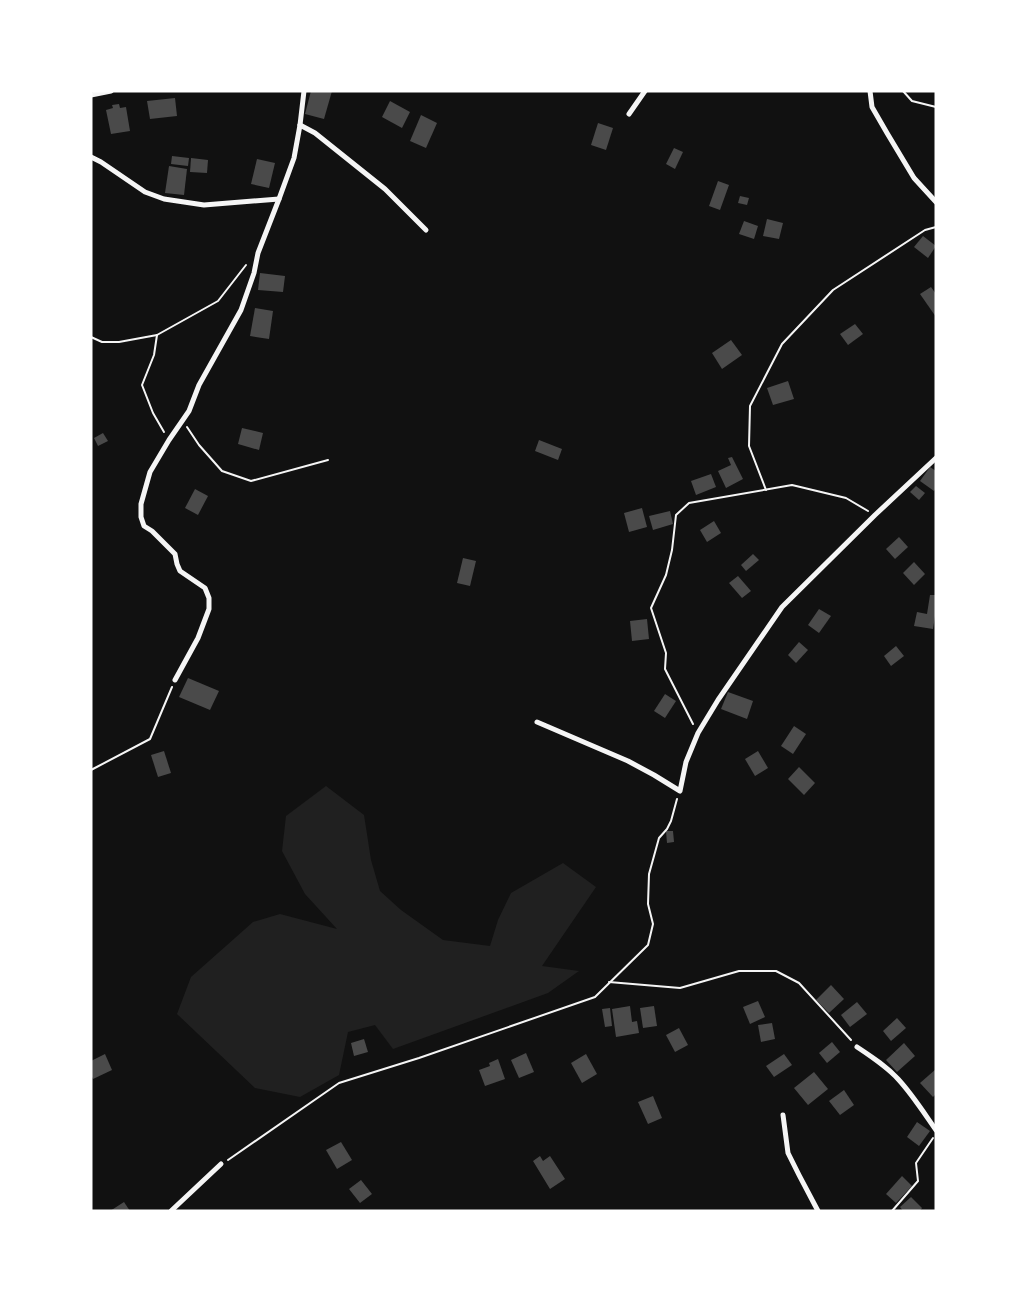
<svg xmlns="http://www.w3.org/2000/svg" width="1027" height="1302" font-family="'Roboto Serif',serif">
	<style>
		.green { fill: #202020 }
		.building { fill: #4a4a4a }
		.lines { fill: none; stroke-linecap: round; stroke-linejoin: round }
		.path { stroke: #f5f5f5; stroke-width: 2 }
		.minor { stroke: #f5f5f5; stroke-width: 5 }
	</style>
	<rect width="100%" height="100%" fill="#111"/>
	<polygon class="green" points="326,786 364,815 371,860 380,891 401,910 443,940 490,946 498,920 511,893 563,863 596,887 542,966 579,971 548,993 393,1049 375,1025 348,1032 339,1075 300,1097 255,1088 177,1014 191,977 253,922 280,914 337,929 305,894 282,851 286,816"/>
	<g class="building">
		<polygon points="311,91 332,91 324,119 305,114"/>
		<polygon points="175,98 177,116 150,119 147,101"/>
		<polygon points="390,101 410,112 402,128 382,117"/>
		<polygon points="119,104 120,108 126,107 130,131 111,134 106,110 113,108 112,105"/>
		<polygon points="421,115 437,123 426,148 410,141"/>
		<polygon points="598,123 613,128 606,150 591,145"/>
		<polygon points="674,148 683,152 675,169 666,164"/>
		<polygon points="172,156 189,158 188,166 171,164"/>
		<polygon points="191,158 208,160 207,173 190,172"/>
		<polygon points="257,159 275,163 269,188 251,184"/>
		<polygon points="169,166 187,169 184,195 165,193"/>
		<polygon points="718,181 729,185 720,210 709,206"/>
		<polygon points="740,196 749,198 747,205 738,203"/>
		<polygon points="767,219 783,223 779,239 763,236"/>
		<polygon points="744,221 758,226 754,239 739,234"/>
		<polygon points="923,236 936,246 928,258 914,247"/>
		<polygon points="260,273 285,276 283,292 258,290"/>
		<polygon points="931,287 936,294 936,317 920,294"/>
		<polygon points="255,308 273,311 269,339 250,336"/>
		<polygon points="855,324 863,334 848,345 840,334"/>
		<polygon points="731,340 742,355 722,369 712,353"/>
		<polygon points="788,381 794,399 773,405 767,388"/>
		<polygon points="242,428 263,433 259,450 238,444"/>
		<polygon points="103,433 108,441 98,446 94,438"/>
		<polygon points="539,440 562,449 558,460 535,451"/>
		<polygon points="732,457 743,479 726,488 718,471 731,465 728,458"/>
		<polygon points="930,467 936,471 936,488 934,491 920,481"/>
		<polygon points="711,474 716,487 696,495 691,481"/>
		<polygon points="916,486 925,493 919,500 910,492"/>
		<polygon points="195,489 208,496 198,515 185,508"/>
		<polygon points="642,508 647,527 629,532 624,513"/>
		<polygon points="670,511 673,524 653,530 649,516"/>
		<polygon points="714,521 721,533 707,542 700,530"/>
		<polygon points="899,537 908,547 895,559 886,549"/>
		<polygon points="753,554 759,560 746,571 741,565"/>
		<polygon points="463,558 476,561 470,586 457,583"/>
		<polygon points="914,562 925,574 914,585 903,573"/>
		<polygon points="738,576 751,591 742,598 729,583"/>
		<polygon points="930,595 936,595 936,610 933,629 914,626 917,612 927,614"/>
		<polygon points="819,609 831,616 819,633 808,625"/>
		<polygon points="647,619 649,639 632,641 630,621"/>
		<polygon points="799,642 808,650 796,663 788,655"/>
		<polygon points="896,646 904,656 891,666 884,656"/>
		<polygon points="188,678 219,691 210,710 179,697"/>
		<polygon points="728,692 753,701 747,719 721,709"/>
		<polygon points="665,694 676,701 665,718 654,711"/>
		<polygon points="794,726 806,734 793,754 781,746"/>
		<polygon points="164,751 171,773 158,777 151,755"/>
		<polygon points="758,751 768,768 755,776 745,759"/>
		<polygon points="799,767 815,783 804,795 788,779"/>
		<polygon points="666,831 673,831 674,842 667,843"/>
		<polygon points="831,985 844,999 829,1013 816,1000"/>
		<polygon points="758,1001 765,1017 750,1024 743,1007"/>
		<polygon points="857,1002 867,1014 850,1027 841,1015"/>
		<polygon points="630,1006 632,1022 637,1021 639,1033 616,1037 612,1009"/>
		<polygon points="654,1006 657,1026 643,1028 640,1008"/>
		<polygon points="610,1008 612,1026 605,1027 602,1009"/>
		<polygon points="897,1018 906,1028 891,1041 883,1031"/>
		<polygon points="772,1023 775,1039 761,1042 758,1025"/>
		<polygon points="679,1028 688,1045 675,1052 666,1035"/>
		<polygon points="364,1039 368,1052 354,1056 351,1043"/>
		<polygon points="832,1042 840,1052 827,1063 819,1053"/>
		<polygon points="904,1043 915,1056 897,1072 886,1060"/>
		<polygon points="526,1053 534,1072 519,1078 511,1060"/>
		<polygon points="105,1054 112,1070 93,1079 91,1075 91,1061"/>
		<polygon points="586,1054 597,1074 582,1083 571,1063"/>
		<polygon points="784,1054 792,1065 774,1077 766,1066"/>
		<polygon points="498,1059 505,1079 485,1086 479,1070 490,1066 489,1063"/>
		<polygon points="936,1069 936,1094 933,1097 920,1083"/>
		<polygon points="814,1072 828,1089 808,1105 794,1088"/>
		<polygon points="844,1090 854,1105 840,1115 829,1101"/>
		<polygon points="653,1096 662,1118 648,1124 638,1102"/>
		<polygon points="917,1122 930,1131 919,1146 907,1137"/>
		<polygon points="341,1142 352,1160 337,1169 326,1150"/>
		<polygon points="540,1156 543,1161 550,1156 565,1179 550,1189 533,1161"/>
		<polygon points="902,1176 912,1186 896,1203 886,1194"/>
		<polygon points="361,1180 372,1194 360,1203 349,1189"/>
		<polygon points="911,1197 922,1208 920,1211 903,1211 900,1207"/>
		<polygon points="124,1202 130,1211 110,1211"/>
	</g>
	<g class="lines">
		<g class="path">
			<polyline points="903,91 912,101 936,107"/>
			<polyline points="157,335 154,355 142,385 153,413 164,432"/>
			<polyline points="91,337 102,342 119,342 157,335 218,301 246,265"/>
			<polyline points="187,427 199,445 222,471 251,481 328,460"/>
			<polyline points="766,490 749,446 750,406 782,344 833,290 925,230 936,227"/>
			<polyline points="693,724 665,669 666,653 651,608 666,575 672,550 676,515 689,503 792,485 846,498 868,511"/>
			<polyline points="91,770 150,739 172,687"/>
			<polyline points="609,982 680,988 739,971 776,971 799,983 851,1040"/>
			<polyline points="228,1160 339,1083 419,1058 595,997 648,945 653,924 648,904 649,874 659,838 667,829 671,821 677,799"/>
			<polyline points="892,1211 918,1181 916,1163 933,1138"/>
		</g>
		<g class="minor">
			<polyline points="870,91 872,107 887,133 914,178 936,202"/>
			<polyline points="91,95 111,91"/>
			<polyline points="629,114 645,91"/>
			<polyline points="300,125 315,133 385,189 426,230"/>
			<polyline points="91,157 101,162 145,192 164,199 204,205 279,199"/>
			<polyline points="175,680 198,638 209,609 209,598 205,588 180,571 177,564 175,554 152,531 144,526 141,517 141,504 150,472 169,440 189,411 199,385 241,310 254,273 258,253 279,199 294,158 300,125 304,91"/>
			<polyline points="537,722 628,761 654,775 680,791 686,762 698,733 718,700 782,607 875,515 936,458"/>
			<path d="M857,1047C872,1057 886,1066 898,1079C912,1094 924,1113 936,1130"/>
			<polyline points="783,1115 788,1153 799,1175 818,1211"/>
			<polyline points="171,1211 221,1164"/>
		</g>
	</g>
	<rect width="1027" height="1302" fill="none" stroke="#ffffff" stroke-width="185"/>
</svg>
